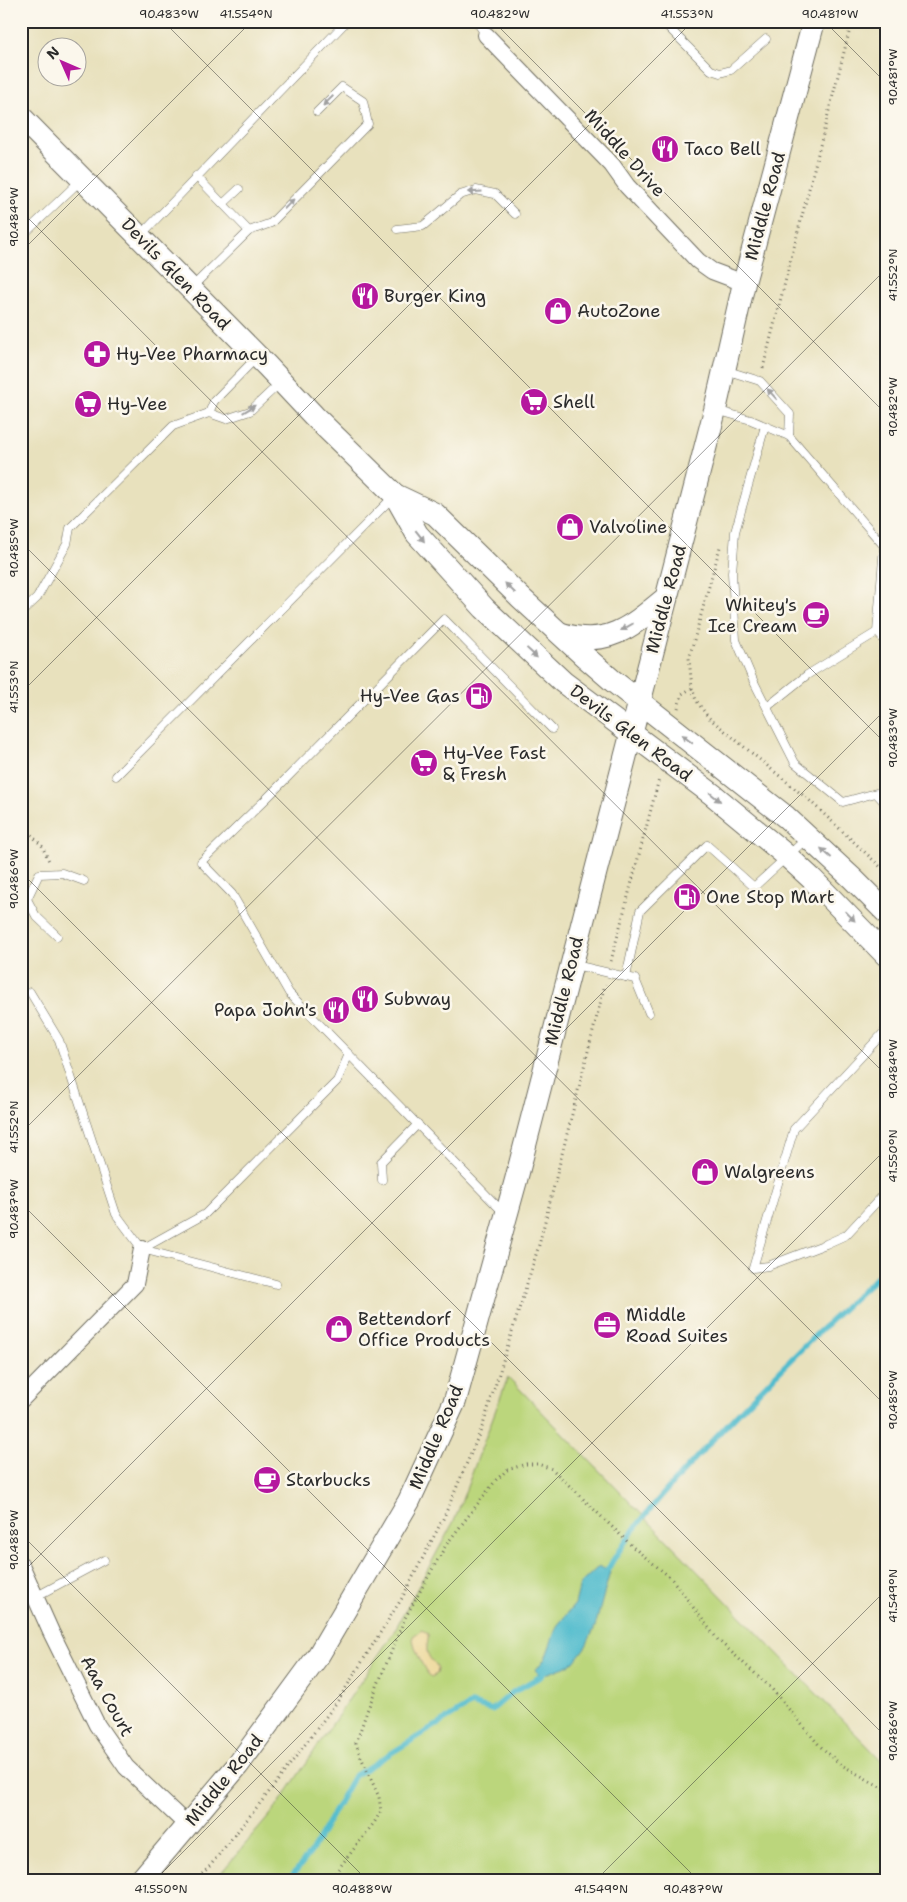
<svg xmlns="http://www.w3.org/2000/svg" width="907" height="1902" font-family="'Shantell Sans',sans-serif">
	<style>
		.green { fill: #bbd67b; stroke: #738053 }
		.sand { fill: #eeda9e; stroke: #8c8264 }
		.water { fill: #51bccd; stroke: #3e747c }
		.lines { fill: none; stroke-linecap: round; stroke-linejoin: round }
		.stream { stroke: #51bccd; stroke-width: 5.5 }
		.service-casing { stroke: #6d6b5e; stroke-width: 9 }
		.minor-casing { stroke: #6d6b5e; stroke-width: 18 }
		.secondary-casing { stroke: #6d6b5e; stroke-width: 24 }
		.path { stroke: #6d6b5e; stroke-width: 3; stroke-dasharray: 1 4; stroke-linecap: butt }
		.service { stroke: #fff; stroke-width: 8 }
		.minor { stroke: #fff; stroke-width: 16 }
		.secondary { stroke: #fff; stroke-width: 22 }
		.oneway { fill: #a0a0a0 }
		.ticks { fill: none; stroke: #2b2b2b; stroke-width: 1; stroke-opacity: 0.45 }
		.labels { text-anchor: middle; stroke-width: 5; stroke-linejoin: round; paint-order: stroke }
		.poi-label { font-size: 18px; fill: #2b2b2b; stroke: #fbf7ec; text-anchor: start }
		.street-label { font-size: 18px; fill: #2b2b2b; stroke: #fbf7ec }
		.neatline { fill: none; stroke: #2b2b2b; stroke-width: 2 }
		.ticks-label { font-size: 12px; text-anchor: middle; fill: #2b2b2b }
	</style>
	<rect width="100%" height="100%" fill="#fbf7ec"/>
	<filter id="ink" filterUnits="userSpaceOnUse"><feTurbulence type="fractalNoise" baseFrequency=".02" numOctaves="2"/><feDisplacementMap in="SourceGraphic" scale="10" xChannelSelector="R" yChannelSelector="G"/><feConvolveMatrix kernelMatrix="1 2 1 2 8 2 1 2 1" color-interpolation-filters="sRGB"/></filter>
	<filter id="wash" filterUnits="userSpaceOnUse"><feTurbulence type="fractalNoise" baseFrequency=".0096" numOctaves="4" result="noise"/><feDisplacementMap in="SourceGraphic" scale="20" xChannelSelector="R" yChannelSelector="G"/><feGaussianBlur stdDeviation="1.12" result="paint"/><feColorMatrix in="noise" values="0 0 0 0 0 0 0 0 0 0 0 0 0 0 0 0 0 1.4 0 .05"/><feComposite in="paint" operator="in"/></filter>
	<g filter="url(#wash)">
		<rect width="100%" height="100%" fill="#e8e1bd"/>
		<polygon class="green" points="508,1377 886,1765 886,1881 214,1881 276,1808 392,1635 455,1519"/>
		<path class="sand" d="M422,1630L428,1634C429,1640 426,1646 427,1651C428,1658 435,1663 438,1669L437,1674L431,1677C424,1672 412,1644 413,1636Z"/>
		<polygon class="water" points="599,1566 610,1572 595,1627 586,1646 574,1662 567,1666 541,1676 535,1670 545,1659 557,1626 575,1604 580,1584"/>
		<g class="lines">
			<g class="stream">
				<path d="M604,1576C630,1528 668,1488 705,1448C763,1386 823,1326 886,1269"/>
				<polyline points="288,1881 311,1852 354,1776 471,1704 492,1710 513,1692 541,1676 545,1671"/>
			</g>
		</g>
	</g>
	<g filter="url(#ink)">
		<g class="lines">
			<g class="service-casing">
				<g id="service">
					<polyline points="476,21 486,35"/>
					<polyline points="662,21 711,70 720,73 731,70 766,39"/>
					<polyline points="223,204 239,189"/>
					<polyline points="397,229 423,226 460,195 476,190 495,194 515,214"/>
					<polyline points="249,231 271,223 368,124 363,101 342,87 317,112"/>
					<polyline points="141,235 347,21"/>
					<polyline points="21,237 81,180"/>
					<polyline points="191,288 249,231 196,176"/>
					<polyline points="725,370 760,381 790,414 789,436"/>
					<polyline points="716,410 751,420 789,436 884,546 877,632 807,675 767,707"/>
					<polyline points="209,413 214,401 256,358"/>
					<polyline points="765,426 735,532 732,573 736,640 753,680 795,763 843,802 876,793 886,804"/>
					<polyline points="21,613 37,598 67,544 70,528 173,426 209,413 226,419 250,411 280,383"/>
					<polyline points="877,632 886,642"/>
					<polyline points="116,776 393,497"/>
					<polyline points="57,936 36,916 27,899 39,874 62,873 84,881"/>
					<polyline points="575,965 635,979 649,1013"/>
					<polyline points="626,977 640,911 707,845 754,887 806,839"/>
					<polyline points="30,992 59,1040 116,1214 142,1249 276,1284"/>
					<polyline points="886,1030 794,1129 753,1268 768,1266 826,1244 846,1235 886,1192"/>
					<polyline points="382,1180 381,1162 418,1124"/>
					<polyline points="503,1212 289,993 232,894 201,862 267,798 444,619 552,729"/>
					<polyline points="142,1249 205,1214 337,1081 349,1054"/>
					<polyline points="35,1597 104,1560"/>
				</g>
			</g>
			<g class="minor-casing">
				<g id="minor">
					<polyline points="486,35 612,165 627,186 698,261 712,271 744,283"/>
					<polyline points="21,1400 135,1284 142,1249"/>
					<polyline points="21,1565 51,1632 97,1725 126,1767 187,1825"/>
				</g>
			</g>
			<g class="secondary-casing">
				<g id="secondary">
					<polyline points="21,117 267,366 314,416 395,495 417,534 484,608 563,682 712,794 787,856 812,879 886,955"/>
					<polyline points="395,495 435,514 521,598 583,655 613,681 786,817 853,879 886,912"/>
					<path d="M562,634C608,648 632,626 666,598"/>
					<polyline points="140,1881 238,1765 318,1656 409,1501 455,1401 516,1180 715,410 744,283 814,21"/>
				</g>
			</g>
			<g class="path">
				<polyline points="763,368 852,21"/>
				<polyline points="692,688 696,700 708,717 810,801 886,872"/>
				<polyline points="678,708 682,694 692,688 689,658 720,547"/>
				<polyline points="21,824 42,846 49,861"/>
				<polyline points="611,961 659,779"/>
				<polyline points="195,1881 209,1867 273,1787 337,1702 402,1598 444,1517 483,1425 539,1245 605,984"/>
				<polyline points="329,1881 374,1823 381,1811 379,1797 360,1755 356,1743 367,1711 405,1618 446,1545 496,1480 507,1470 526,1464 538,1464 552,1469 634,1548 671,1578 718,1640 770,1687 820,1746 840,1764 886,1790"/>
			</g>
			<use href="#service" class="service"/>
			<use href="#minor" class="minor"/>
			<use href="#secondary" class="secondary"/>
		</g>
		<defs><path id="oneway-solid" d="M-6-.8H1V-3.2L6.5 0L1 3.2V.8H-6Z" transform="scale(1.25)"/></defs>
		<g class="oneway">
			<use href="#oneway-solid" transform="translate(328 101) rotate(135)"/>
			<use href="#oneway-solid" transform="translate(475 192) rotate(176)"/>
			<use href="#oneway-solid" transform="translate(289 204) rotate(-46)"/>
			<use href="#oneway-solid" transform="translate(772 394) rotate(-132)"/>
			<use href="#oneway-solid" transform="translate(249 409) rotate(-31)"/>
			<use href="#oneway-solid" transform="translate(420 536) rotate(52)"/>
			<use href="#oneway-solid" transform="translate(510 588) rotate(-135)"/>
			<use href="#oneway-solid" transform="translate(627 627) rotate(150)"/>
			<use href="#oneway-solid" transform="translate(532 653) rotate(43)"/>
			<use href="#oneway-solid" transform="translate(687 739) rotate(-142)"/>
			<use href="#oneway-solid" transform="translate(715 797) rotate(39)"/>
			<use href="#oneway-solid" transform="translate(826 853) rotate(-138)"/>
			<use href="#oneway-solid" transform="translate(850 916) rotate(46)"/>
		</g>
	</g>
	<path class="ticks" d="M163,21L886,744M493,21L886,414M824,21L886,83M21,211L886,1075M21,252L252,21M21,542L886,1406M21,693L693,21M21,872L886,1737M21,1133L886,269M21,1203L699,1881M21,1534L368,1881M21,1574L886,709M21,1865L37,1881M154,1881L886,1149M595,1881L886,1590"/>
	<defs>
		<g id="restaurant-disc" transform="scale(1.4375)"><circle r="9.5" fill="#b5179e" stroke="#fbf7ec"/><path d="M-5-6h1v4h1v-4h1v4h1v-4h1v5L-1.5 .5V6h-2V.5L-5-1ZM5-6V6H3V1.5H1.5Q1.5-4 5-6Z" fill="#fff"/></g>
		<g id="shop-disc" transform="scale(1.4375)"><circle r="9.5" fill="#b5179e" stroke="#fbf7ec"/><path d="M-5-2.5h2.3a2.7 3.5 0 0 1 5.4 0H5L5.5 6h-11ZM-1.5-2.5h3a1.5 2.3 0 0 0-3 0Z" fill="#fff"/></g>
		<g id="pharmacy-disc" transform="scale(1.4375)"><circle r="9.5" fill="#b5179e" stroke="#fbf7ec"/><path d="M-2-6h4v4h4v4h-4v4h-4v-4h-4v-4h4Z" fill="#fff"/></g>
		<g id="supermarket-disc" transform="scale(1.4375)"><circle r="9.5" fill="#b5179e" stroke="#fbf7ec"/><path d="M-6-5.5h2.5l.6 2H6L4.5 2H-2.5L-4.4-4H-6ZM-1.5 3.2a1.3 1.3 0 1 0 .1 0ZM3 3.2a1.3 1.3 0 1 0 .1 0Z" fill="#fff"/></g>
		<g id="cafe-disc" transform="scale(1.4375)"><circle r="9.5" fill="#b5179e" stroke="#fbf7ec"/><path d="M-5.5-4.5H6V0H3Q3 3.5 0 3.5H-2.5Q-5.5 3.5-5.5 0ZM3-3.2v2h1.7v-2ZM-6 4.5H4V6H-6Z" fill="#fff"/></g>
		<g id="fuel-disc" transform="scale(1.4375)"><circle r="9.5" fill="#b5179e" stroke="#fbf7ec"/><path d="M-5.5-6h7V0h2V4h1.3V-2.5L3-4.5l.8-.8L6-3V5H2.5V1h-1V6h-7ZM-4.2-4.7v3.2H.2V-4.7Z" fill="#fff"/></g>
		<g id="office-disc" transform="scale(1.4375)"><circle r="9.5" fill="#b5179e" stroke="#fbf7ec"/><path d="M-6-3h4V-5.5h4V-3h4V5H-6ZM-1-4.5V-3h2v-1.5ZM-6 0V1H6V0Z" fill="#fff"/></g>
	</defs>
	<g fill-rule="evenodd">
		<use href="#restaurant-disc" x="665" y="149"/>
		<use href="#restaurant-disc" x="365" y="296"/>
		<use href="#shop-disc" x="558" y="311"/>
		<use href="#pharmacy-disc" x="97" y="354"/>
		<use href="#supermarket-disc" x="534" y="402"/>
		<use href="#supermarket-disc" x="88" y="404"/>
		<use href="#shop-disc" x="570" y="527"/>
		<use href="#cafe-disc" x="816" y="615"/>
		<use href="#fuel-disc" x="479" y="696"/>
		<use href="#supermarket-disc" x="424" y="763"/>
		<use href="#fuel-disc" x="687" y="897"/>
		<use href="#restaurant-disc" x="365" y="999"/>
		<use href="#restaurant-disc" x="336" y="1010"/>
		<use href="#shop-disc" x="705" y="1172"/>
		<use href="#office-disc" x="607" y="1325"/>
		<use href="#shop-disc" x="339" y="1329"/>
		<use href="#cafe-disc" x="267" y="1480"/>
	</g>
	<g class="labels">
		<g class="poi-label">
			<text x="684" y="155">Taco Bell</text>
			<text x="384" y="302">Burger King</text>
			<text x="577" y="317">AutoZone</text>
			<text x="116" y="360">Hy-Vee Pharmacy</text>
			<text x="553" y="408">Shell</text>
			<text x="107" y="410">Hy-Vee</text>
			<text x="589" y="533">Valvoline</text>
			<text x="797" y="611" text-anchor="end">Whitey's<tspan x="797" dy="21">Ice Cream</tspan></text>
			<text x="460" y="702" text-anchor="end">Hy-Vee Gas</text>
			<text x="443" y="759">Hy-Vee Fast<tspan x="443" dy="21">&amp; Fresh</tspan></text>
			<text x="706" y="903">One Stop Mart</text>
			<text x="384" y="1005">Subway</text>
			<text x="317" y="1016" text-anchor="end">Papa John's</text>
			<text x="724" y="1178">Walgreens</text>
			<text x="626" y="1321">Middle<tspan x="626" dy="21">Road Suites</tspan></text>
			<text x="358" y="1325">Bettendorf<tspan x="358" dy="21">Office Products</tspan></text>
			<text x="286" y="1486">Starbucks</text>
		</g>
		<g class="street-label">
			<text transform="translate(625 153) rotate(48)" y="6">Middle Drive</text>
			<text transform="translate(765 206) rotate(-75)" y="6">Middle Road</text>
			<text transform="translate(176 274) rotate(46)" y="6">Devils Glen Road</text>
			<text transform="translate(666 599) rotate(-75)" y="6">Middle Road</text>
			<text transform="translate(631 733) rotate(37)" y="6">Devils Glen Road</text>
			<text transform="translate(564 991) rotate(-76)" y="6">Middle Road</text>
			<text transform="translate(436 1437) rotate(-67)" y="6">Middle Road</text>
			<text transform="translate(107 1696) rotate(61)" y="6">Aaa Court</text>
			<text transform="translate(224 1780) rotate(-51)" y="6">Middle Road</text>
		</g>
	</g>
	<rect width="907" height="1902" fill="none" stroke="#fbf7ec" stroke-width="55"/>
	<g transform="translate(62 62) rotate(315)"><circle r="24" fill="#fbf7ec" stroke="#a8a59f"/>
	<path d="M0-4L9 19L0 12L-9 19Z" fill="#b5179e"/>
	<text y="-8" font-size="14" font-weight="bold" text-anchor="middle" fill="#2b2b2b">N</text>
	</g>
	<rect x="28" y="28" width="852" height="1846" class="neatline"/>
	<g class="ticks-label">
		<text x="169" y="18">90.483°W</text>
		<text x="246" y="18">41.554°N</text>
		<text x="500" y="18">90.482°W</text>
		<text x="687" y="18">41.553°N</text>
		<text x="830" y="18">90.481°W</text>
		<text transform="translate(893 77) rotate(-90)" y="4">90.481°W</text>
		<text transform="translate(14 217) rotate(-90)" y="4">90.484°W</text>
		<text transform="translate(893 275) rotate(-90)" y="4">41.552°N</text>
		<text transform="translate(893 407) rotate(-90)" y="4">90.482°W</text>
		<text transform="translate(14 548) rotate(-90)" y="4">90.485°W</text>
		<text transform="translate(14 687) rotate(-90)" y="4">41.553°N</text>
		<text transform="translate(893 738) rotate(-90)" y="4">90.483°W</text>
		<text transform="translate(14 879) rotate(-90)" y="4">90.486°W</text>
		<text transform="translate(893 1069) rotate(-90)" y="4">90.484°W</text>
		<text transform="translate(14 1127) rotate(-90)" y="4">41.552°N</text>
		<text transform="translate(893 1156) rotate(-90)" y="4">41.550°N</text>
		<text transform="translate(14 1209) rotate(-90)" y="4">90.487°W</text>
		<text transform="translate(893 1400) rotate(-90)" y="4">90.485°W</text>
		<text transform="translate(14 1540) rotate(-90)" y="4">90.488°W</text>
		<text transform="translate(893 1596) rotate(-90)" y="4">41.549°N</text>
		<text transform="translate(893 1731) rotate(-90)" y="4">90.486°W</text>
		<text x="161" y="1893">41.550°N</text>
		<text x="362" y="1893">90.488°W</text>
		<text x="601" y="1893">41.549°N</text>
		<text x="693" y="1893">90.487°W</text>
	</g>
</svg>
